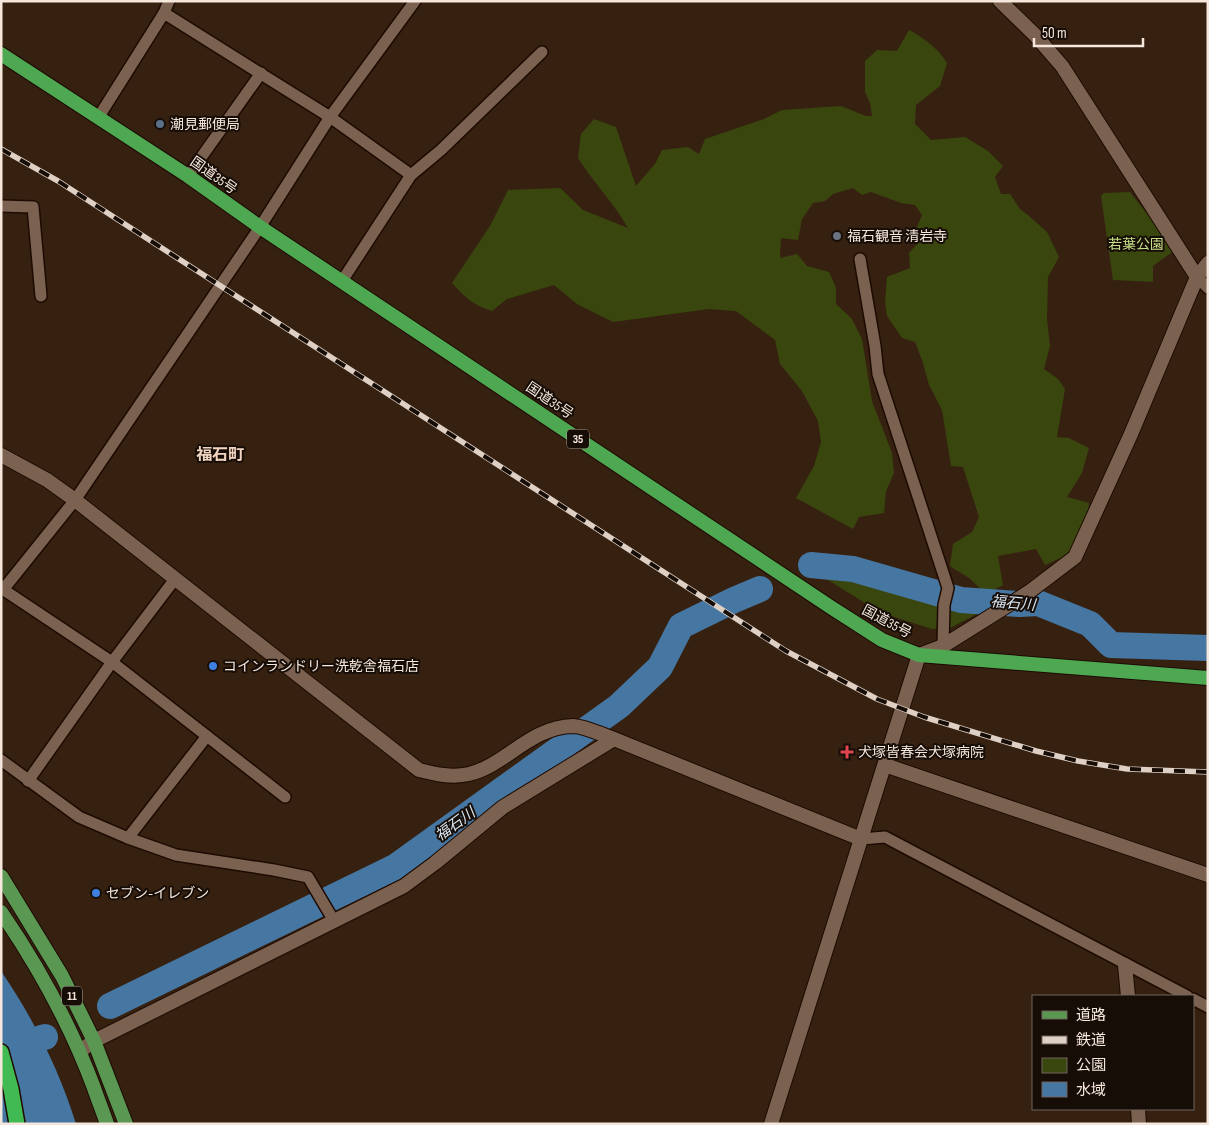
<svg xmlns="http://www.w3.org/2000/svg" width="1209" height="1125" font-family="'Sofia Sans Condensed','Noto Sans JP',sans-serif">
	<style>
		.green { fill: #39460e }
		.water { fill: #4676a2 }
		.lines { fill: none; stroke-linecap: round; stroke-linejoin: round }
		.river { stroke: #4676a2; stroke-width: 26 }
		.minor-casing { stroke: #1d0a00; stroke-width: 14 }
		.tertiary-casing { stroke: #1d0a00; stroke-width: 16 }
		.primary-casing { stroke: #1d0a00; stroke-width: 16 }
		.trunk-casing { stroke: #1d0a00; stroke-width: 16 }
		.motorway-casing { stroke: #1d0a00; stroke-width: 18 }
		.minor { stroke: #7b6250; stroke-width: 11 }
		.tertiary { stroke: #7b6250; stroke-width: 14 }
		.primary { stroke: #599752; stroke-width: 14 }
		.trunk { stroke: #4ea852; stroke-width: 14 }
		.motorway { stroke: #42ba53; stroke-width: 15 }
		.rail-casing { stroke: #dfd0c5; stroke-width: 5.5 }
		.rail { stroke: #170d07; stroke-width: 4; stroke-dasharray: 11; stroke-linecap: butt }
		.service-dot { fill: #5c6f8a; stroke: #170d07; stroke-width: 2 }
		.worship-dot { fill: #6b7280; stroke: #170d07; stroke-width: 2 }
		.shop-dot { fill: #3f7fe0; stroke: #170d07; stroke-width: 2 }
		.health-dot { fill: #e0444e; stroke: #170d07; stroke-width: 2 }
		.labels { text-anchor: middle; stroke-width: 4; stroke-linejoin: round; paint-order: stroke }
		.shield { fill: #170d07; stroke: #b3a69d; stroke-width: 1 }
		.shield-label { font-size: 12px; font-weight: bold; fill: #f6e7dd }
		.poi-label { font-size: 14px; fill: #f6e7dd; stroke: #170d07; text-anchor: start }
		.street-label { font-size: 14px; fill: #f6e7dd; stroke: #170d07 }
		.park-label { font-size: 14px; fill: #c6df87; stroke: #170d07 }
		.water-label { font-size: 15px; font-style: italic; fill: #d8e6f3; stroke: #170d07 }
		.quarter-label { font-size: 16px; font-weight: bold; fill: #f1d4bf; stroke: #170d07 }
	</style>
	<rect width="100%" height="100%" fill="#362111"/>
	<g class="green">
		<path d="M909,30C925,39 937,47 947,63L940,86L916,105L915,124L931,140L965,137L988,151L1003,166L995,177L1001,194H1010L1020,209L1029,216L1047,232L1059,257L1048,277L1047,319L1050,346L1044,369L1058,379L1065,389L1057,437L1069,438L1089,448L1082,473L1067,497L1089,503L1088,518L1071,553L1045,565L1036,549L998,556L1003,585L986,594L969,578L950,566L953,544L972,532L979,517L963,467L951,466L942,410L929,385L923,363L915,342L902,338L887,316L885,302L887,277L910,268L909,253L919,242L917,227L922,215L915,205L901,203L871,192L862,195L853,188L833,194L825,201L813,203L802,219L798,240L781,238L780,258L797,254L807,266L829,272L836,288V304L852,319L862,339L872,401L892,453L894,473L886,491L884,513L859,517L853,529L796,498L814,466L821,442L818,421L802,391L780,364L775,340L736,311L709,309L613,322L577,304L554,285L507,299L492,311C473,305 466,298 452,283L490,226L508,190L560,188L583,210L628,228C614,203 593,182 578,158L581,134L594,119L616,127L636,186L655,164L662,150L688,147L699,154L705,139L764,119L782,110L841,106L866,116H872L870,103L865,92V61L877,50L897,51Z"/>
		<polygon points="1130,192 1175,250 1153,266 1153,282 1113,280 1101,196 1104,193"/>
		<polygon points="817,565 979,609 977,614 950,628 932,629 894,617 865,603 812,570"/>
	</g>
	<path class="water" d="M1,971C33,1018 59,1069 76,1124H1Z"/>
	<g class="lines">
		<g class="river">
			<polyline points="811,565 853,569 961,600 1019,604 1038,603 1090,624 1111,645 1208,648"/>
			<polyline points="110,1006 395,867 619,706 660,667 681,626 734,600 760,589"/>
			<polyline points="41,1038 45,1037"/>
		</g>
		<g class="minor-casing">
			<g id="minor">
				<polyline points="164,13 330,117 411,175"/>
				<polyline points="98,118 164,13 169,1"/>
				<polyline points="188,176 261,73"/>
				<polyline points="1,206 33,207 41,296"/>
				<polyline points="860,259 875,346 878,374 948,588 944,605 943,646"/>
				<polyline points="1197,277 1208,288"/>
				<polyline points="342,281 411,175 441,150 542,52"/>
				<polyline points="1,586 6,586 75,500 260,227 330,117 415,1"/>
				<polyline points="1,588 112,662 285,797"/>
				<polyline points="1,760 79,817 128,838 176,855 274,870 308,877 334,921"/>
				<polyline points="28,781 112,662 175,579"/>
				<polyline points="128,838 207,736"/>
				<polyline points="861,839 885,837 1187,996"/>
				<polyline points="1193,999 1208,1007"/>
			</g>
		</g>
		<g class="tertiary-casing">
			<g id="tertiary">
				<polyline points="1000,1 1035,35 1062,66 1197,277"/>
				<path d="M1,455L47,480L75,500L419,770C435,774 452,778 469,774C506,765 530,727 573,726C584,726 603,735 614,739L861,839"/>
				<polyline points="885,765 1208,875"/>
				<polyline points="1125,965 1128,996"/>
				<polyline points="80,1051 94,1041 404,886 435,863 503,807 614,739"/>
				<polyline points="1138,1109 1139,1124"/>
				<polyline points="771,1124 919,655 943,646 1029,592 1075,557 1131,434 1197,277 1208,263"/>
			</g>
		</g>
		<g class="primary-casing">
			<g id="primary">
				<polyline points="1,876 62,976 94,1041 126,1124"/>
				<path d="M1,912C38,966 71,1026 94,1088C98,1100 103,1112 107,1124"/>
			</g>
		</g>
		<g class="trunk-casing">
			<polyline id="trunk" points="1,54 188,176 260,227 832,608 882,640 919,655 1208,678"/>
		</g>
		<g class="motorway-casing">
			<polyline id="motorway" points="1,1052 11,1089 17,1124"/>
		</g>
		<use href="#minor" class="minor"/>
		<use href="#tertiary" class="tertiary"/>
		<use href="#primary" class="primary"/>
		<use href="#trunk" class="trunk"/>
		<use href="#motorway" class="motorway"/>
		<g class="rail-casing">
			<polyline id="rail" points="1,149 58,181 786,651 877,699 924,717 1036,751 1078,761 1127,769 1208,772"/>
		</g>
		<use href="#rail" class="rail"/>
	</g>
	<circle class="service-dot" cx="160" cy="124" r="5"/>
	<circle class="worship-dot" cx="837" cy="236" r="5"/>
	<g class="shop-dot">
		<circle cx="213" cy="666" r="5"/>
		<circle cx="96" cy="893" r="5"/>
	</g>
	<path class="health-dot" d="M844.5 744.5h5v5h5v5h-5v5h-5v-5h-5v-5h5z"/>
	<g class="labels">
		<g class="shield">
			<rect x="567" y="429.5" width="22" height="19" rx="4"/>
			<rect x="62" y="986.5" width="20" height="19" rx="4"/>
		</g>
		<g class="shield-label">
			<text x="578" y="443">35</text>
			<text x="72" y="1000">11</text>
		</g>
		<g class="poi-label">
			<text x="170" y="129">潮見郵便局</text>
			<text x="847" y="241">福石観音 清岩寺</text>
			<text x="223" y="671">コインランドリー洗乾舎福石店</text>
			<text x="858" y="757">犬塚皆春会犬塚病院</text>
			<text x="106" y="898">セブン-イレブン</text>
		</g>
		<g class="street-label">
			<text transform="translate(214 175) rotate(35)" y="5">国道35号</text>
			<text transform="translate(550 400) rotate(34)" y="5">国道35号</text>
			<text transform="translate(887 621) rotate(28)" y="5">国道35号</text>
		</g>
		<g class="park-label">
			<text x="1136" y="249">若葉公園</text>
		</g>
		<g class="water-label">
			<text transform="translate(1013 603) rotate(5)" y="5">福石川</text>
			<text transform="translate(455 824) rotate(-36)" y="5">福石川</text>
		</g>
		<g class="quarter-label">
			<text x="220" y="460">福石町</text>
		</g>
	</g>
	<rect width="1209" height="1125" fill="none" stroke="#f6e7dd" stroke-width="5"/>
	<rect x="1032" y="995" width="162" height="115" fill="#170d07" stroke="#70645d"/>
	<rect x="1042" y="1011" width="25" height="8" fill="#599752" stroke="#70645d"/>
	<text x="1076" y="1020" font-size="15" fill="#f6e7dd">道路</text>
	<rect x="1042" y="1036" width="25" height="8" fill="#dfd0c5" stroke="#70645d"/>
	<text x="1076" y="1045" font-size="15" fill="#f6e7dd">鉄道</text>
	<rect x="1042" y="1058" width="25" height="15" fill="#39460e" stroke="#70645d"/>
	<text x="1076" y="1070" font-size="15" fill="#f6e7dd">公園</text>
	<rect x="1042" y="1082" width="25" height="15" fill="#4676a2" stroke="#70645d"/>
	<text x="1076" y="1095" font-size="15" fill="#f6e7dd">水域</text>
	<path d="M1034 38v8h109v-8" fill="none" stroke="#f6e7dd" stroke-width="2.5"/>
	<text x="1042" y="38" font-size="15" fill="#f6e7dd" stroke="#170d07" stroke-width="4" paint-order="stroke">50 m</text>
</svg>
